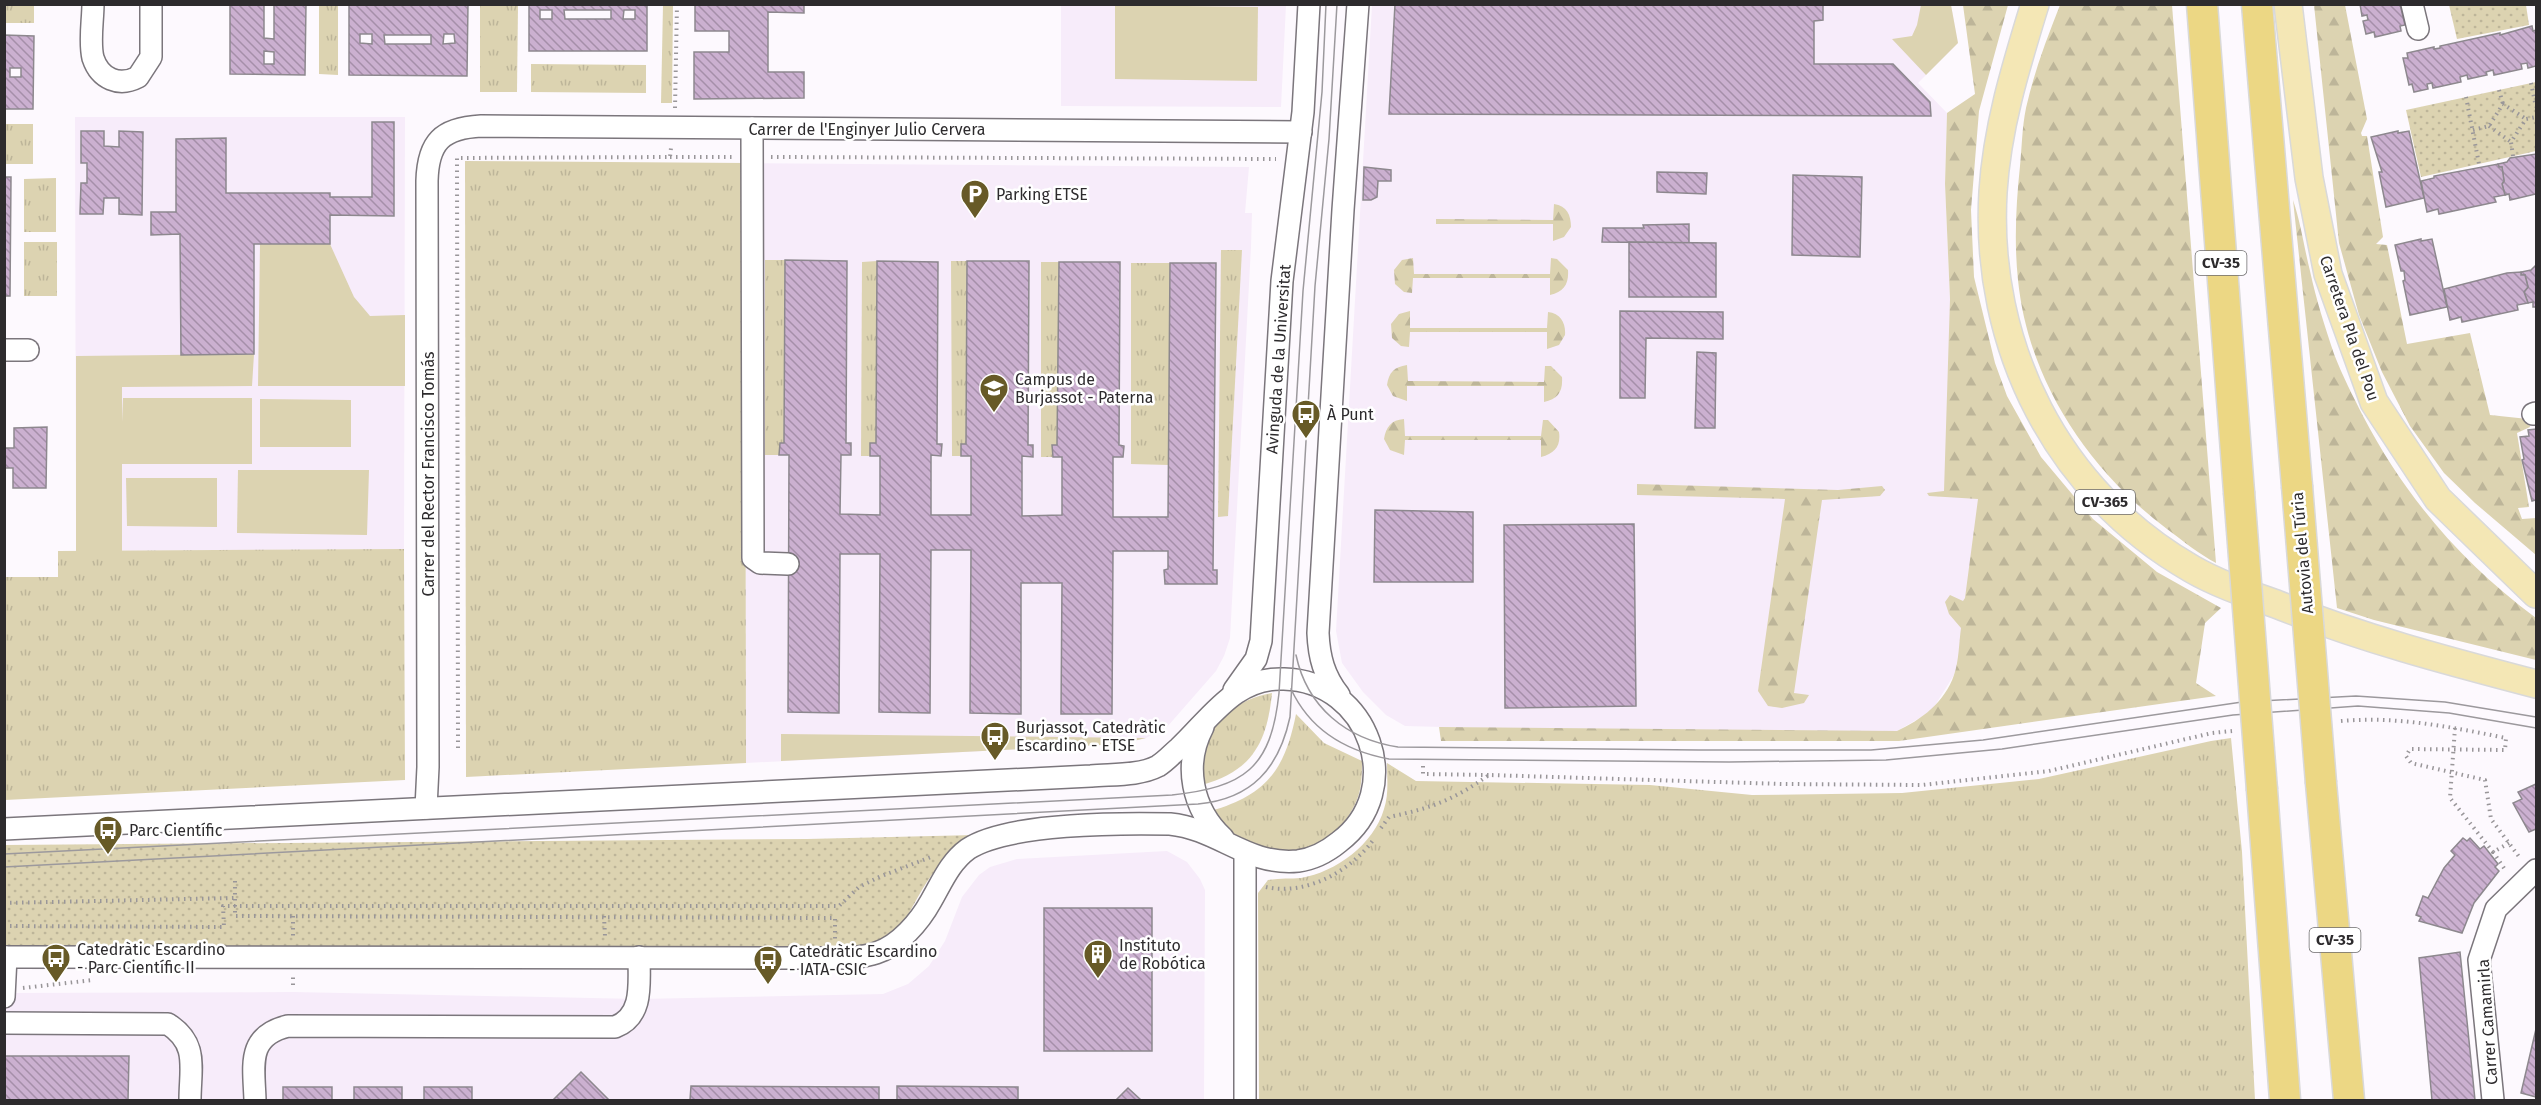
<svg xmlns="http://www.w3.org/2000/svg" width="2541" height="1105" font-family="'Fira Sans',sans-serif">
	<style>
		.built { fill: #f7ecfa }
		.grass { fill: url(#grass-tufts) }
		.forest { fill: url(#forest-firs) }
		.park { fill: url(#park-dots) }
		.garden { fill: #dcd3b1 }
		.building { fill: url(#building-back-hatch); stroke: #8d888e; stroke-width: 1.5; fill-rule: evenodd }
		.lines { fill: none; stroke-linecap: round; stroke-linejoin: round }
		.minor-casing { stroke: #7b767c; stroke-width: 24 }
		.major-casing { stroke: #d9d9d9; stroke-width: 30 }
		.highway-casing { stroke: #d9d9d9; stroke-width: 33 }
		.path { stroke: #999699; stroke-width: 4; stroke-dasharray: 1.5 4.5; stroke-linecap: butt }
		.minor { stroke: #fff; stroke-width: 21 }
		.major { stroke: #f4e7b5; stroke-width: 27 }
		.highway { stroke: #ecd784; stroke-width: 30 }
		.tram { stroke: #9c999d; stroke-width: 1.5 }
		.highway-bridge-casing { stroke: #d9d9d9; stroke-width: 33; stroke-linecap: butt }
		.highway-bridge { stroke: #ecd784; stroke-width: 30 }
		.labels { text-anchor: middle; stroke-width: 5; stroke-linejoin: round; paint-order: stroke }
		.shield { fill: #fff; stroke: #6c6b6c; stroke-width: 1.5 }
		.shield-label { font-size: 15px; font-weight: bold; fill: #2d2b2d }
		.street-label { font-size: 16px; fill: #2d2b2d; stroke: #fff }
		.poi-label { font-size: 16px; fill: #2d2b2d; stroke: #fff; text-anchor: start }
	</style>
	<defs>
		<pattern id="grass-tufts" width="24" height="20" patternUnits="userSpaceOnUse" patternTransform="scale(1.5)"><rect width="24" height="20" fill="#dcd3b1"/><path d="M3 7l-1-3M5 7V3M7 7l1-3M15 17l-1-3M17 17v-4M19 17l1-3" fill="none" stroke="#bdb599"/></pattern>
		<pattern id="forest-firs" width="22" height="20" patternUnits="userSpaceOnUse" patternTransform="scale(1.5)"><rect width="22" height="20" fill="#dcd3b1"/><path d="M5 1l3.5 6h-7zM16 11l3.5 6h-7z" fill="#bdb599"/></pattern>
		<pattern id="park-dots" width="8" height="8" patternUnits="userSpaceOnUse" patternTransform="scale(1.5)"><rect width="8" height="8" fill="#dcd3b1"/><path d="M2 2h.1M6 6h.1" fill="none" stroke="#bdb599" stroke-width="1.8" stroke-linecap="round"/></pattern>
		<pattern id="building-back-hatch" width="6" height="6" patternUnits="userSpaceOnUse" patternTransform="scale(1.5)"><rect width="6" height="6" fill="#cbb0d0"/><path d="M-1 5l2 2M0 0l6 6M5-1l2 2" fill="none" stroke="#a58fa9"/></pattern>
	</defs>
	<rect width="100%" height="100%" fill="#fdf9fe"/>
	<g class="built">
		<polygon points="1061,5 1286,5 1281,107 1061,106"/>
		<polygon points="1372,5 1951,5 1958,43 1918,83 1947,113 1945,184 1950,299 2005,482 1954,675 1934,707 1923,716 1897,731 1634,732 1405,726 1386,715 1363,692 1342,663 1336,631"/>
		<polygon points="75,117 405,117 404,549 76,551"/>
		<polygon points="745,163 1249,167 1245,213 1252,213 1251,247 1230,638 1224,656 1216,671 1167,727 1146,738 1121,744 746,763"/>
		<polygon points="1167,851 1187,862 1200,879 1205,890 1204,1100 5,1100 5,993 293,992 639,999 883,994 908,984 929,966 945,941 962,897 979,875 990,867 1017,859"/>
	</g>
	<g class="grass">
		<polygon points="5,4 34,5 34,23 5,23"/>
		<polygon points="319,5 338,5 338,75 319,74"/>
		<polygon points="480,5 518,5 517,92 480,92"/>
		<polygon points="663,5 673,5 672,103 661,103"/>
		<polygon points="531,64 646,65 646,93 531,92"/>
		<rect x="5" y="124" width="28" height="40"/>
		<polygon points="465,161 745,163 746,763 466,777"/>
		<polygon points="56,178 56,232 24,232 24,179"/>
		<rect x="24" y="242" width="33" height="54"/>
		<polygon points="1221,250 1242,250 1228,516 1218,517"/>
		<polygon points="765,260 785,260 784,443 780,443 779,455 765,455"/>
		<polygon points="877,261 876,443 870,456 861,456 862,262"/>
		<polygon points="951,261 967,261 966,444 961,445 961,456 952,456"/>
		<polygon points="1041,262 1059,262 1057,445 1052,445 1053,457 1041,457"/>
		<polygon points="1131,263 1170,263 1169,465 1131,464"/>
		<polygon points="404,549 405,780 5,800 5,577 58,577 58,551"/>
		<path d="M1272,693C1267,743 1252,771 1202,785C1202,776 1202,766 1203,756C1207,721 1240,698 1272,693Z"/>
		<path d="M1296,714L1324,743L1362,761C1362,775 1362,789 1356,802C1339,842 1293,863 1253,845C1245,841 1234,838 1228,833C1221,827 1216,818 1211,811C1266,795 1285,770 1296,714Z"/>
		<path d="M2231,738L2242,852L2255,1100H1259L1258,893L1268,880C1279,878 1290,879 1301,878C1336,872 1374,844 1384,809C1389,794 1387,779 1387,763L1416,781L1650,785L1752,795L1902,793L2039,779L2211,741Z"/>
	</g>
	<g class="forest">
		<path d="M1963,5H2008L1979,111L1971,210L1974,277L1995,363L2007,396L2041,457L2093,519L2157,572L2221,608L2205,623L2196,683L2216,696L1899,741H1441L1439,727L1897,731C1921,720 1945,702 1954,675C1959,661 1959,642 1961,628L1949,614L1945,602L1950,595L1963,601L1965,598L1978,499L1929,496L1927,493L1944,491L1950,299L1945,184L1947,113L1975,94Z"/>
		<path d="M2060,5H2172L2216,563C2199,554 2183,541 2167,529C2088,470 2028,380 2018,280C2014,242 2016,204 2020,166C2022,147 2022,127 2026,108C2034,72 2047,38 2060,5Z"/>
		<polygon points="2314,5 2345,5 2367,119 2361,133 2362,136 2367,136 2383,237 2376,244 2387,245 2407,344 2470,333 2490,415 2528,419 2530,427 2517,433 2529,507 2518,508 2522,519 2536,518 2536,555 2475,503 2444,473 2410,426 2382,372 2359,315 2339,243"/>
		<path d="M2293,200C2301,224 2304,247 2310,271C2316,299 2325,327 2334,354C2342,375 2353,396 2363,416C2405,497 2463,564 2536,618V660L2374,620L2337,608Z"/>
		<path d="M1554,204C1567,206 1571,215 1571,227L1564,237L1553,241V224H1436V219L1553,220Z"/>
		<path d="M1413,258L1414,274H1550L1551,258L1557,259L1568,270C1569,284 1564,292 1550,295V278H1413L1412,293L1404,292L1395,284L1394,270L1402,260Z"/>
		<path d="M1410,311V328H1547L1548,312C1561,313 1566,324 1565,335L1559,345L1547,349V332H1410L1409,347L1401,346L1392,338L1391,324L1399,314Z"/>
		<path d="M1407,365L1408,381L1544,382L1545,366H1551L1562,377C1563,392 1558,399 1544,402V386H1407V401L1393,396L1387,385C1389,372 1394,367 1407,365Z"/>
		<path d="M1404,419L1405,436H1541L1543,420H1548L1559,432C1561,446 1555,453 1541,457V440H1405L1404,455L1390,450L1384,439C1386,427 1391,420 1404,419Z"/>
		<polygon points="1637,484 1838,490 1882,486 1885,490 1880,496 1822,500 1794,693 1809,695 1804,703 1782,708 1768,706 1758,691 1785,499 1637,495"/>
	</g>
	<g class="park">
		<polygon points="2449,5 2526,5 2529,25 2457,39"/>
		<polygon points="2536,82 2536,151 2421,177 2406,110"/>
		<path d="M975,835C959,847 942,860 931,876C906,911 906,941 854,949C832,952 806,947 784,946H5L4,845L807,839Z"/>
	</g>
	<g class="garden">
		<polygon points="1115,5 1258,7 1257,81 1115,79"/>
		<polygon points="1921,5 1951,5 1958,43 1926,75 1892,39 1912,36 1917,25"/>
		<polygon points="260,244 330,244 354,297 370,316 405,315 405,386 258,386"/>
		<polygon points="254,354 252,386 122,387 122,422 123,398 252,398 252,464 122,464 122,551 76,551 76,356"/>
		<polygon points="260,399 351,400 351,447 260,447"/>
		<polygon points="238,470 369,470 367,535 237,533"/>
		<polygon points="126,478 217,478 217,527 127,526"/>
		<polygon points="781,734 1146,738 1121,744 781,761"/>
	</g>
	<g class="building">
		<path d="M230,4H264V38L274,39V4H306L305,75L230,74ZM264,51L274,52V64H264Z"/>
		<path d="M349,4H468L467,76L349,75ZM360,34H372V44L360,43ZM444,34H454L455,43L443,44ZM384,35H431V44H385Z"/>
		<path d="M529,4H647V51H529ZM540,10H552V19H540ZM564,10H611V19H565ZM624,10H635V19H623Z"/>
		<polygon points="695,4 804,4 804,13 768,12 768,72 804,72 804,98 694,99 694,52 729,52 729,31 695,31"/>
		<polygon points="1395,4 1823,4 1823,20 1814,21 1814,64 1893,64 1930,102 1931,116 1389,114"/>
		<polygon points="2360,4 2400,4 2405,25 2400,26 2401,31 2375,37 2374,32 2366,34 2363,21 2368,20 2367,15 2362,16"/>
		<polygon points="2532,26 2533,31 2536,30 2536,66 2528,68 2527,63 2521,64 2522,69 2494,75 2493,70 2486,72 2487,75 2468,79 2467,75 2460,77 2461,82 2433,88 2432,83 2427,84 2428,89 2414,92 2412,84 2409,85 2403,58 2408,58 2407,53 2434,47 2434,49 2440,48 2440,46 2500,33 2500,35"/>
		<path d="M4,35L34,36L33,109H4ZM10,68H21V77H10Z"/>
		<polygon points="372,122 394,122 394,216 330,215 330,244 254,244 254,354 181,355 180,234 151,235 151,212 176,212 176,139 226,138 226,193 330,193 330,197 372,197"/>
		<polygon points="81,131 104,131 104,146 119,147 119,131 143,132 142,215 119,214 119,198 104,198 103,214 80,214 81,183 87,183 87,163 81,163"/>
		<polygon points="2398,131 2398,133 2409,131 2424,198 2386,207 2379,172 2382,172 2371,137"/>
		<polygon points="2536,154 2536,194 2510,200 2509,194 2505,195 2502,184 2504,181 2502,167 2499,167 2498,164 2507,162 2510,158"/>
		<polygon points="2498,164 2499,167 2502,167 2504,181 2502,184 2505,195 2494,197 2496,202 2439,214 2438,209 2427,212 2421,181 2434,178 2434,176"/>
		<polygon points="1364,167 1391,170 1391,181 1378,181 1377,197 1371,200 1363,200"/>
		<polygon points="1657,172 1707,173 1706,194 1657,192"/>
		<polygon points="1793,175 1862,177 1860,257 1792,255"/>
		<polygon points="4,177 11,177 10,296 4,296"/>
		<polygon points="1689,224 1689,243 1602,242 1603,228 1644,228 1643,225"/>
		<polygon points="2421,239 2421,241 2432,239 2447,307 2410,315 2403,281 2405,280 2404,271 2401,271 2395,245"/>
		<polygon points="1629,242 1716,243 1716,297 1629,297"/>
		<polygon points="785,260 847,261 846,443 851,443 851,455 841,455 840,514 880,515 880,456 870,456 870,443 876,443 877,261 938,262 937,444 942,444 941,456 931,455 931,515 971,515 971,456 961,456 961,444 966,444 967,261 1029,261 1028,445 1033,445 1033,457 1022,456 1022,516 1062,515 1062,457 1053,457 1052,445 1057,445 1059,262 1120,262 1119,445 1124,446 1123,457 1113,457 1113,517 1168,517 1170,263 1216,263 1213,570 1217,570 1217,584 1165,584 1164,570 1168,569 1168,551 1113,551 1112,714 1061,714 1062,583 1021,583 1021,714 970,713 971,550 931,550 930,713 879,712 880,554 840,554 839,713 788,712 789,455 779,455 780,443 784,443"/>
		<polygon points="2536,265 2536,307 2533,307 2533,302 2528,303 2524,292 2528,287 2525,275 2521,275 2521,272 2531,270"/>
		<polygon points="2521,272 2521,275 2525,275 2528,287 2524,292 2528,303 2517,305 2518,310 2462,322 2461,317 2450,320 2444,289 2507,273"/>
		<polygon points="1620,311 1723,312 1723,339 1646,338 1645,398 1620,398"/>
		<polygon points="1697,352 1716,353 1715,428 1695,428"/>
		<polygon points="47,427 46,488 13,488 13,468 4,468 4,448 14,448 14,428"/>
		<polygon points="2536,429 2536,500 2532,501 2522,460 2524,459 2520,437 2529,436 2528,430"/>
		<polygon points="1375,510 1473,512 1473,582 1374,582"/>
		<polygon points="1634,524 1636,706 1505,708 1504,525"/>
		<polygon points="2536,784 2536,829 2529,832 2513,803 2522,799 2518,792"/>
		<polygon points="2463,838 2467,841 2470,838 2480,849 2484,846 2498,864 2495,867 2499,871 2474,903 2462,933 2419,921 2421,917 2416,915 2423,896 2428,898 2444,868 2455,855 2451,851"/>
		<rect x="1044" y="908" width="108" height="143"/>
		<polygon points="2460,952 2475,1100 2432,1100 2419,958"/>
		<polygon points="2536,1029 2536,1097 2521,1093"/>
		<polygon points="4,1056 129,1056 128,1100 4,1100"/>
		<polygon points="581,1072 609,1100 553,1100"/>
		<polygon points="691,1086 879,1087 879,1100 690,1100"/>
		<polygon points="897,1086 1018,1087 1018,1100 897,1100"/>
		<rect x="283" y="1087" width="49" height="13"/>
		<rect x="354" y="1087" width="48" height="13"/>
		<rect x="424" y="1087" width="48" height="13"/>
		<polygon points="1128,1088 1141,1100 1116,1100"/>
	</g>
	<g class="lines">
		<g class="minor-casing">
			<g id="minor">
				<path d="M93,4C93,20 89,42 93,58C100,79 119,87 138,77L151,57V4"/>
				<polyline points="2412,4 2418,29"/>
				<polyline points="752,128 753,558 760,563 788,564"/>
				<polyline points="4,350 28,350"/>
				<polyline points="2533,414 2536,413"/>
				<polyline points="1234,690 1256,659 1261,641 1282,281 1303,112 1309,4"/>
				<path d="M1339,695C1324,676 1319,657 1318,633L1343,210L1358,4"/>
				<path d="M1203,727C1183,765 1192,809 1223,838"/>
				<path d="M426,808L428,767L427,181C428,142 442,128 481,126L1301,132"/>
				<path d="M4,829L1091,776C1112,774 1139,776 1158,766C1166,761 1172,754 1179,748C1211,718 1235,677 1284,679C1369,681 1408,790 1339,842C1328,851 1313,859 1298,861C1247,866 1219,829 1170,824C1121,823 1008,823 968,849C950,862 942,882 931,901C920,921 899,946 876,953C868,956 858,957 849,958L4,957"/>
				<polyline points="1245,854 1245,1100"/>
				<polyline points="4,997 6,957"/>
				<path d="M4,1023L168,1024C199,1044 190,1068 190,1100"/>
				<path d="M255,1100C254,1066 246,1036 288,1026L615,1027C644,1016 639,983 639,957"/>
				<polyline points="2493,1100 2479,960 2496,909 2536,870"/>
			</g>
		</g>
		<g class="major-casing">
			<g id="major">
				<path d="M2035,4C2016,66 1997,127 1993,192C1984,346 2057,492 2192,569C2218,584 2248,594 2276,604C2361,638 2448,661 2536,684"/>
				<polyline points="2288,4 2309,178 2328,274 2374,402 2438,499 2536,594"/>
			</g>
		</g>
		<g class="highway-casing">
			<g id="highway">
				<polyline points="2202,4 2239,492"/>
				<polyline points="2257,4 2297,486"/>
				<polyline points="2321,783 2349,1100"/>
				<polyline points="2262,790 2285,1100"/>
			</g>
		</g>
		<g class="path">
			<polyline points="2531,83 2536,107"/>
			<polyline points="2499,90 2503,104"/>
			<polyline points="2466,97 2479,164"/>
			<polyline points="675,108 677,4"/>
			<polyline points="2489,126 2511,142"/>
			<polyline points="2473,130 2489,126 2503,104 2526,119"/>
			<polyline points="2513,156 2511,142 2526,119 2536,117"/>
			<polyline points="670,157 733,157"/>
			<polyline points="771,157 1276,159"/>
			<path d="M2341,721C2397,716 2451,727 2506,738L2505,750L2410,749L2406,756L2411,763L2485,780L2491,819L2520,858"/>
			<polyline points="2455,728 2450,798 2493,852 2509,843"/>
			<polyline points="458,748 457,158 670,157 671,148"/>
			<polyline points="1423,766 1423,774 1489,775"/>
			<path d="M1381,828L1389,817C1432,808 1453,800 1489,775L1783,784L1922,785L2049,771L2212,733L2232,731"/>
			<polyline points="2493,852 2506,871"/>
			<polyline points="235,881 235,916 835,918 835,939"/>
			<path d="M1266,887C1306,896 1351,871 1374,839"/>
			<polyline points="4,903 235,898"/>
			<polyline points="293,916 293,936"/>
			<polyline points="604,916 605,936"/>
			<polyline points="4,926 224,927 223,906 839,906 859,887 879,877 931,857"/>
			<polyline points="293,985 293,976"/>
			<polyline points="23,988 93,980"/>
		</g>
		<use href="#minor" class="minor"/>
		<use href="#major" class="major"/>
		<use href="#highway" class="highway"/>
		<g class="tram">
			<path d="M1296,655C1307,707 1346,739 1398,747L1699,750H1871L1983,740L2242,702L2356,696L2445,702L2536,717"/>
			<path d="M1291,689C1310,730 1346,751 1389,759L1729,762L1886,760L2002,749L2233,715L2358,706L2449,713L2536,728"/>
			<path d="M4,854L1172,795C1244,787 1271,769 1279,693L1303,291L1322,92L1326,4"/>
			<path d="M4,867L1198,804C1252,799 1279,768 1290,717L1315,286L1329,139L1337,4"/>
		</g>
		<g class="highway-bridge-casing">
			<g id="highway-bridge">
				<polyline points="2297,486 2321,783"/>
				<polyline points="2239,492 2262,790"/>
			</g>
		</g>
		<use href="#highway-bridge" class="highway-bridge"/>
	</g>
	<defs>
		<g id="parking-pin" transform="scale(1.5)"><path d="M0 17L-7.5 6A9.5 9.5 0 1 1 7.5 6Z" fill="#675a27" stroke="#fff"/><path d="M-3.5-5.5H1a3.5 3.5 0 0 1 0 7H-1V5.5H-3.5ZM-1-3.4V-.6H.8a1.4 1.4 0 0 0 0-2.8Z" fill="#fff"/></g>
		<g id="university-pin" transform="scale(1.5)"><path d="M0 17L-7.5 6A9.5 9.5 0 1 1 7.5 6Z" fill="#675a27" stroke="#fff"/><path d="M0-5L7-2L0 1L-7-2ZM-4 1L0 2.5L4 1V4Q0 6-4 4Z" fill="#fff"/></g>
		<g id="bus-pin" transform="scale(1.5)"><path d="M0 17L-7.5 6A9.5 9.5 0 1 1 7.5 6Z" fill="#675a27" stroke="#fff"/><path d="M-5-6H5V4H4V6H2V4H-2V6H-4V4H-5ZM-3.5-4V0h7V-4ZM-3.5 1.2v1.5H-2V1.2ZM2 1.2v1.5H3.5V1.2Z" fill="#fff"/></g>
		<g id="building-pin" transform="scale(1.5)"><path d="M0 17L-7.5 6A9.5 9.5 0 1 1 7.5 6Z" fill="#675a27" stroke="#fff"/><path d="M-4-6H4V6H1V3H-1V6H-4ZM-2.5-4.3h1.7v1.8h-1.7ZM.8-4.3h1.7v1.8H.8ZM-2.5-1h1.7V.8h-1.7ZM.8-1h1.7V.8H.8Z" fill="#fff"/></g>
	</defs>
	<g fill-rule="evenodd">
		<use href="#parking-pin" x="975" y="194"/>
		<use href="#university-pin" x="994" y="388"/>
		<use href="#bus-pin" x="1306" y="414"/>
		<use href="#bus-pin" x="995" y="736"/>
		<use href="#bus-pin" x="108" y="830"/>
		<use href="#building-pin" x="1098" y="954"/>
		<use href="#bus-pin" x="56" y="958"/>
		<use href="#bus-pin" x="768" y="960"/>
	</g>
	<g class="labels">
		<g class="shield">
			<rect x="2195.5" y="251" width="51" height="24" rx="4.5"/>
			<rect x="2075" y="490" width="60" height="24" rx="4.5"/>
			<rect x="2309.5" y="928" width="51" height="24" rx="4.5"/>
		</g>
		<g class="shield-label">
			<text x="2221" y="268">CV-35</text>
			<text x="2105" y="507">CV-365</text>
			<text x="2335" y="945">CV-35</text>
		</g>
		<g class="street-label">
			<text x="867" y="135">Carrer de l'Enginyer Julio Cervera</text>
			<text transform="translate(2350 328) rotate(71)" y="6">Carretera Pla del Pou</text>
			<text transform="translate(1278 359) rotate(-86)" y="6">Avinguda de la Universitat</text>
			<text transform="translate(428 474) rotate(-90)" y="6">Carrer del Rector Francisco Tomás</text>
			<text transform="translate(2302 553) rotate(-95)" y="6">Autovia del Túria</text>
			<text transform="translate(2487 1022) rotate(-94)" y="6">Carrer Camamirla</text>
		</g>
		<g class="poi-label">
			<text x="996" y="200">Parking ETSE</text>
			<text x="1015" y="385">Campus de<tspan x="1015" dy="18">Burjassot - Paterna</tspan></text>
			<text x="1327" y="420">À Punt</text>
			<text x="1016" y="733">Burjassot, Catedràtic<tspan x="1016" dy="18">Escardino - ETSE</tspan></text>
			<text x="129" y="836">Parc Científic</text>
			<text x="1119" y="951">Instituto<tspan x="1119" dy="18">de Robótica</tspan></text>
			<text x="77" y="955">Catedràtic Escardino<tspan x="77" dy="18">- Parc Científic II</tspan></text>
			<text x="789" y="957">Catedràtic Escardino<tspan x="789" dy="18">- IATA-CSIC</tspan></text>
		</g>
	</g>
	<rect width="2541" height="1105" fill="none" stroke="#2d2b2d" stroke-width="12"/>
</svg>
